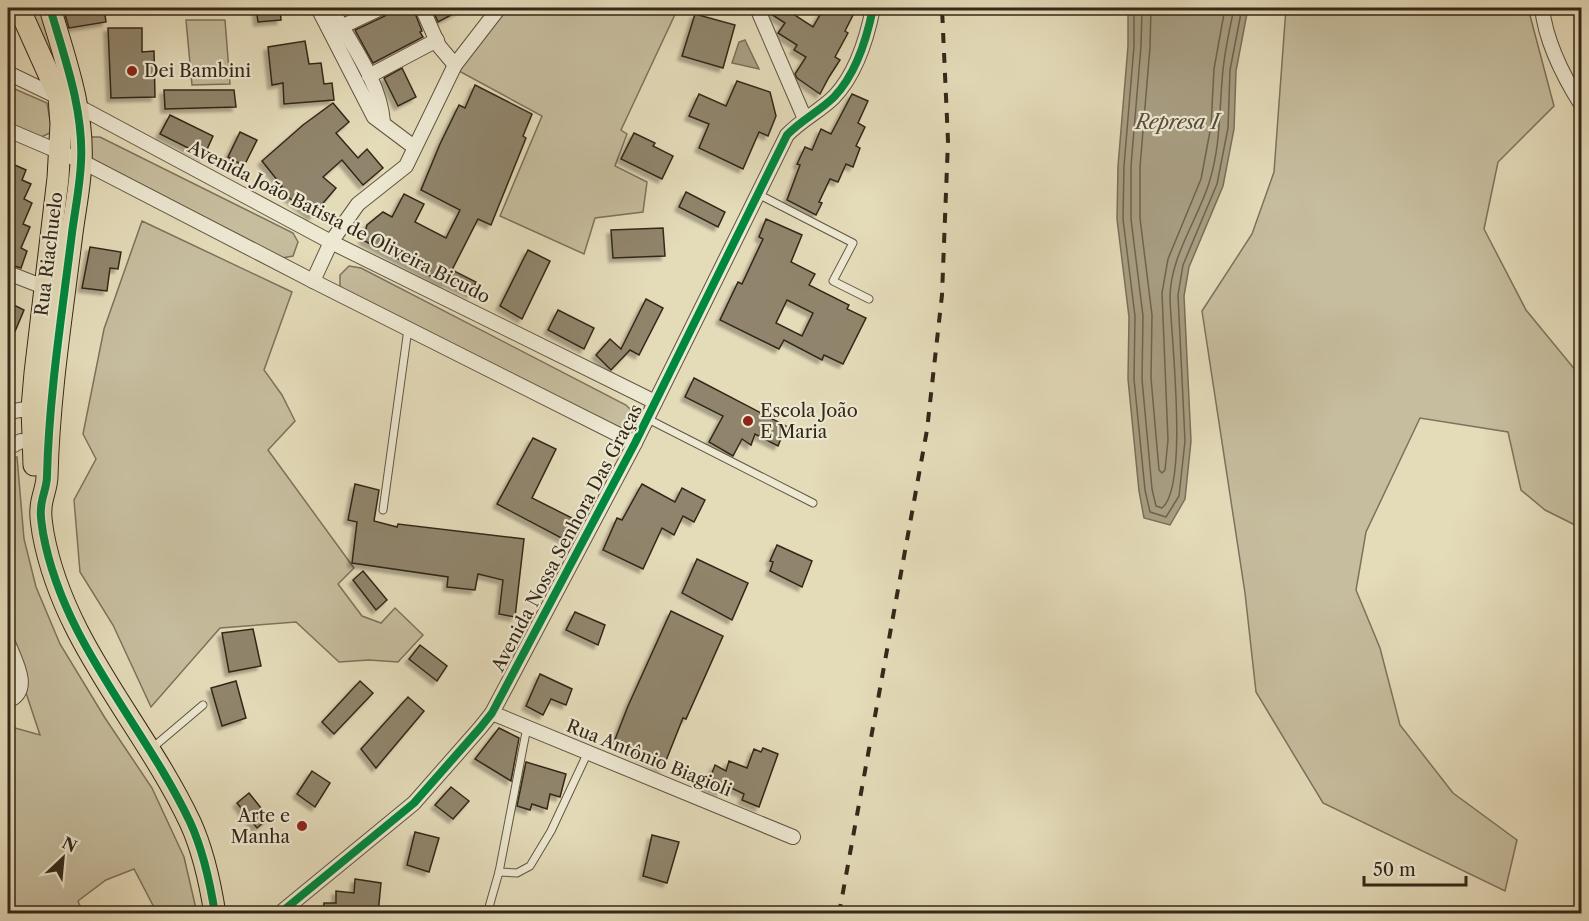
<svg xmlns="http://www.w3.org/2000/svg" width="1589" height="921" font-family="'Libre Caslon Text',serif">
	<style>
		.green { fill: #c6bd9e; stroke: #7d725c; stroke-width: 1.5 }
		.water { fill: #a89e83; stroke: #7a6f59; stroke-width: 1.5 }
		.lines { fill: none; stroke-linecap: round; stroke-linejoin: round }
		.shore { stroke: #6e634e; stroke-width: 1.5 }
		.building { fill: #90856c; stroke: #342819; stroke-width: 1.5; fill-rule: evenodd; filter: url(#shadow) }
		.service-casing { stroke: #605541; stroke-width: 9 }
		.minor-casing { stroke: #605541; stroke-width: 16 }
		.primary-casing { stroke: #342819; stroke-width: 23 }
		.service { stroke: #ede8d2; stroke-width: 7 }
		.minor { stroke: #ede8d2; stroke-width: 14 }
		.primary { stroke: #e4dbb9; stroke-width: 21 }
		.rail { stroke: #342819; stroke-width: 4; stroke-dasharray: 10 10; stroke-linecap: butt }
		.cycleway-casing { stroke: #ede8d2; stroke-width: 11 }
		.cycleway { stroke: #00873e; stroke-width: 8 }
		.poi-dot { fill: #8f2418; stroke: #ede8d2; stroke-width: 2 }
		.labels { text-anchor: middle; stroke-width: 4.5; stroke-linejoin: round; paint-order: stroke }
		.poi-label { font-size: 18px; fill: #342819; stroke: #ede8d2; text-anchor: start }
		.street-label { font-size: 18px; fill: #342819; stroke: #ede8d2 }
		.water-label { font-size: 20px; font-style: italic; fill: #574b39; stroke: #ede8d2 }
	</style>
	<defs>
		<filter id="shadow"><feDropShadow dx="-4" dy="4" stdDeviation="1.5" flood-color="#0004"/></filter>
	</defs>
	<rect width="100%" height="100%" fill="#e4dbb9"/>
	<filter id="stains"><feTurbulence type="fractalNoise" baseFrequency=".00333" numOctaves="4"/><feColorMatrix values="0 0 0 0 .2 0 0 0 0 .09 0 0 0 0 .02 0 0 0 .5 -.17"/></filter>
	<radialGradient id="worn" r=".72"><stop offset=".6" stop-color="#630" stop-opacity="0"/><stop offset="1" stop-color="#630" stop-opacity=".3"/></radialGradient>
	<g class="green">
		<polygon points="29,8 41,8 67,89"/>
		<polygon points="507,8 678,8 621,130 627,134 615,166 647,182 643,212 595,218 584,254 500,216 542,116 459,71"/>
		<polygon points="1286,8 1528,8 1554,106 1498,162 1484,229 1526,310 1581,377 1581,528 1545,510 1521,490 1508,432 1420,418 1366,532 1356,590 1380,648 1400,725 1453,793 1517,840 1505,891 1323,803 1256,692 1245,593 1202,311 1252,234 1274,172"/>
		<polygon points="186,20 225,20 230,84 192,85"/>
		<polygon points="8,86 47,103 52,132 39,138 8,124"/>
		<polygon points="91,137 100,137 293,233 298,242 293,256 282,258 87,156"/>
		<polygon points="142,221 292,292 264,370 282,395 295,421 268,450 354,568 338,584 362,616 381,623 395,608 423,635 398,662 369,660 339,662 296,622 220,628 151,707 113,625 80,572 74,500 96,459 83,434 104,329"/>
		<polygon points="349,266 361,268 626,405 638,417 629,434 348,293 340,286 340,275"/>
		<polygon points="11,457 17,457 24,539 36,587 60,644 105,718 152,788 184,857 197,913 157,913 134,869 106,880 78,901 83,913 8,913 8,726 40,735 8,639 8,460"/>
	</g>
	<g class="water">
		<polygon points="1128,8 1248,8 1236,71 1234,129 1223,186 1189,267 1184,296 1191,441 1185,499 1170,525 1144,518 1139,491 1128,379 1129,317 1117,219 1118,166 1128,46"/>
		<polygon points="745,40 759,69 732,63 739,42"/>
	</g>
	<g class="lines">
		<g class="shore">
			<polyline points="1134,8 1134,46 1124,166 1123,219 1135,316 1134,379 1145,490 1150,512 1166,517 1179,496 1185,441 1178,295 1183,265 1217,184 1228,128 1230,70 1242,8"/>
			<path d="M1142,8L1141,46L1131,166V219L1143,316L1142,379L1152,489L1156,506L1162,508C1189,486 1171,337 1170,298C1170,257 1197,221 1209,183C1221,146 1219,108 1223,70C1225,49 1230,28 1234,8"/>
			<polyline points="1151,8 1150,47 1140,167 1140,218 1152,315 1151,378 1159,470 1162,473 1165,470 1168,440 1162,293 1168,259 1201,179 1211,126 1214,69 1225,8"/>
		</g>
	</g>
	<g class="building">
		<polygon points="63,8 104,8 106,22 69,28"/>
		<polygon points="256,8 280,8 281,20 258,22"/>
		<polygon points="390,8 413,8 422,31 420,32 423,37 373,63 355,30 385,16"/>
		<polygon points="432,8 464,8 438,22"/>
		<polygon points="767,8 784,8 813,27 824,8 845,8 854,13 845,31 848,33 835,57 840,60 829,77 820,94 797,78 795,74 806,57 794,50 797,45 778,33 785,23 768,12"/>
		<polygon points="695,14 735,25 723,68 682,56"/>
		<polygon points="108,28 142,28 142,52 154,51 155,97 111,98"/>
		<polygon points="305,41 309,64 321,63 324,84 332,83 334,100 284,104 283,83 272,85 268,47"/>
		<polygon points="402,68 416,97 398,106 384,78"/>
		<polygon points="737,81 770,92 776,116 768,136 759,132 743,169 699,148 709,124 689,116 699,94 726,106"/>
		<polygon points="475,85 532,114 523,136 526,138 491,225 478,219 452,270 476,282 471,294 446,282 445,284 363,240 367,225 383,212 392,217 404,194 424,204 415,222 446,238 460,210 421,190 440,144 459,105 465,108"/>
		<polygon points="164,90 234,90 236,107 165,109"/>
		<polygon points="852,94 868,101 858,123 865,127 856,146 860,148 853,167 846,164 838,182 830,179 819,202 822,203 816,215 787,200 800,165 797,164 805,147 812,150 821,129 831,134"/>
		<polygon points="333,103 349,122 336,133 358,158 367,149 383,168 363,185 342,160 323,177 336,188 312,216 278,189 282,186 262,161 303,125"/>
		<polygon points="170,115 213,136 204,156 160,134"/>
		<polygon points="240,132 257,140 244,166 228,157"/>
		<polygon points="634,133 655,143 653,146 673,156 662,179 621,159"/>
		<polygon points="8,162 26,170 22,180 31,184 24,199 32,203 23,224 30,227 21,248 27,251 21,268 8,264 8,228 14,212 8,209"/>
		<polygon points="686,192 725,212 718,227 679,207"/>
		<path d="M766,219L802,235L791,262L815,274L809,285L849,305L847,309L866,318L843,364L824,355L822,360L784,340L779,349L720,320L738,282L742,284L763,239L759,237ZM787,300L813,313L802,336L776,323Z"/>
		<polygon points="663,228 665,256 613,258 611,230"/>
		<polygon points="90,247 121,252 118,269 110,268 107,291 82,288"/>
		<polygon points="528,250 550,261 522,319 500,306"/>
		<polygon points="646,299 663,308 639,355 630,350 611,370 596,355 610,339 621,349"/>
		<polygon points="8,302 24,310 8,348"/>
		<polygon points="558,310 594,328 584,349 548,330"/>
		<polygon points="694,378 786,426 778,446 755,434 751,445 742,439 733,456 709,442 723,416 685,397"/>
		<polygon points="533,438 556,449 532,498 580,522 569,542 497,504"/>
		<polygon points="355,484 379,490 374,521 397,527 398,524 524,539 515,617 499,614 503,580 478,574 475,590 447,587 448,577 352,563 357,522 348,520"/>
		<polygon points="642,484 675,502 682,488 705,500 694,522 683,516 674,535 662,528 643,569 603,550 617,518 622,520"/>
		<polygon points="777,545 812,561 802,587 770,571 773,562 770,561"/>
		<polygon points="697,559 748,583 732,620 682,593"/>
		<polygon points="363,571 387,600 376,610 353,580"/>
		<polygon points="671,611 723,636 686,719 683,718 663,768 614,742 628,706"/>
		<polygon points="575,612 605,625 598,645 566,630"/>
		<polygon points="253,629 261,666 229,672 222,633"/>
		<polygon points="420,645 447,666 437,681 409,659"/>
		<polygon points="540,674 572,689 566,705 551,699 543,715 526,706"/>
		<polygon points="236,681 246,718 222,726 211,688"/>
		<polygon points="360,681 373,693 334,734 322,722"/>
		<polygon points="408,697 424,711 376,768 361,749"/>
		<polygon points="499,728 519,738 511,781 475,759"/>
		<polygon points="763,748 778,754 759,807 742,800 744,794 723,784 720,792 707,786 715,765 726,771 729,761 747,768 754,749 761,752"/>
		<polygon points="526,762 566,774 560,797 550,794 547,809 532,804 530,810 517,806"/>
		<polygon points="312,771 330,783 315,807 297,794"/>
		<polygon points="451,787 469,801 453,819 435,805"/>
		<polygon points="249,793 269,818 257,828 237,803"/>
		<polygon points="415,832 439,838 429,872 407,865"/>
		<polygon points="652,835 679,842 667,883 643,876"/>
		<polygon points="355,879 381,883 378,914 323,914 324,903 336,903 336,891 354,893"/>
	</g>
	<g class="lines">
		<g class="service-casing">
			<g id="service">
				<polyline points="758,194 853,243 833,281 869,299"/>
				<polyline points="646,418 813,503"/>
				<polyline points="383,510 408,329"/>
				<polyline points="151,749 203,705"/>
				<polyline points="499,872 517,873 530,866 551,831 588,752"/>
				<polyline points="487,914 499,872 527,727"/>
			</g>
		</g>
		<g class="minor-casing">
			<g id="minor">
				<polyline points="318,8 374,117 414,147"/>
				<path d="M331,8C350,43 380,81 383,122"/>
				<polyline points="422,8 439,46 455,65"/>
				<polyline points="757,8 805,119"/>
				<path d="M1542,8C1546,43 1563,76 1582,106"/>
				<polyline points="341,27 381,8"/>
				<polyline points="8,73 85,110 331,242 655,402"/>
				<polyline points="369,76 437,40"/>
				<polyline points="8,130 81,161 313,281 635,443"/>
				<polyline points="8,273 44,287"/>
				<polyline points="313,281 331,242 358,204 406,166 455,65 499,8"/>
				<polyline points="8,412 32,408"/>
				<polyline points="8,448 21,441 34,444"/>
				<path d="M8,643C15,661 33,690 8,701"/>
				<polyline points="492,713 793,837"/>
				<path d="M279,914L414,803L480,728L492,713L635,443L787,135C801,120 820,111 834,97C856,74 867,38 873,8"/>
			</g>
		</g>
		<g class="primary-casing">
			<g id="primary">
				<polyline points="19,8 59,97 61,124 58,178 35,373 32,408 34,465"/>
				<path d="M50,8C64,56 84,110 81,162C80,186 75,210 72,233C62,314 49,395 47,476C47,488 41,498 41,509C40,516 42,525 43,533C63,643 143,723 190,822C203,850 210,882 215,914"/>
			</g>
		</g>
		<use href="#service" class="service"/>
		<use href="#minor" class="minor"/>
		<use href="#primary" class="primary"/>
		<polyline class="rail" points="839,914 927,430 942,295 948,141 942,8"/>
		<g class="cycleway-casing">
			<g id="cycleway">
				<path d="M50,8C64,56 84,110 81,162C80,186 75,210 72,233C62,314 49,395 47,476C47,488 41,498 41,509C40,516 42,525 43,533C63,643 143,723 190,822C203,850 210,882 215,914"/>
				<path d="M279,914L414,803L480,728L492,713L635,443L787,135C801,120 820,111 834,97C856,74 867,38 873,8"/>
			</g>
		</g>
		<use href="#cycleway" class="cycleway"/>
	</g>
	<g class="poi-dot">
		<circle cx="132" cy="71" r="6"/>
		<circle cx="748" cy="421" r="6"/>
		<circle cx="302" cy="826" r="6"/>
	</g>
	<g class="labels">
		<g class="poi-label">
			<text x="144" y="77">Dei Bambini</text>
			<text x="760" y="417">Escola João<tspan x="760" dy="21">E Maria</tspan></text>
			<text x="290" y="822" text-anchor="end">Arte e<tspan x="290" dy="21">Manha</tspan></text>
		</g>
		<g class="street-label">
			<text transform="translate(339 222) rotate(27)" y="6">Avenida João Batista de Oliveira Bicudo</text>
			<text transform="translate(49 254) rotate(-83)" y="6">Rua Riachuelo</text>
			<text transform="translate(567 538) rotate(-62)" y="6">Avenida Nossa Senhora Das Graças</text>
			<text transform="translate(649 758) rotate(22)" y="6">Rua Antônio Biagioli</text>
		</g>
		<g class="water-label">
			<text x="1177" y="129">Represa I</text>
		</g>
	</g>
	<rect width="1589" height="921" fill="none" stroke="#e4dbb9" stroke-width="30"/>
	<rect x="9" y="9" width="1571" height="903" fill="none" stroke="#342819" stroke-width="3"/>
	<rect x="15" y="15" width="1559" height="891" fill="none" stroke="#342819" stroke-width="1.5"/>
	<g transform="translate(63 858) rotate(26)" stroke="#ede8d2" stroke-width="4.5" paint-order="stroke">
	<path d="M0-4.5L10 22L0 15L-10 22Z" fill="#342819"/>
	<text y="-9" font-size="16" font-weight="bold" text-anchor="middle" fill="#342819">N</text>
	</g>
	<path d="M1364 876v9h102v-9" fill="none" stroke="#342819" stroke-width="3"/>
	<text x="1373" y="876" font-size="18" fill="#342819" stroke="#ede8d2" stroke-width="4.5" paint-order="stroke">50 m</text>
	<rect width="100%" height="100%" filter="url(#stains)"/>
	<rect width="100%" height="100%" fill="url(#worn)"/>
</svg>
